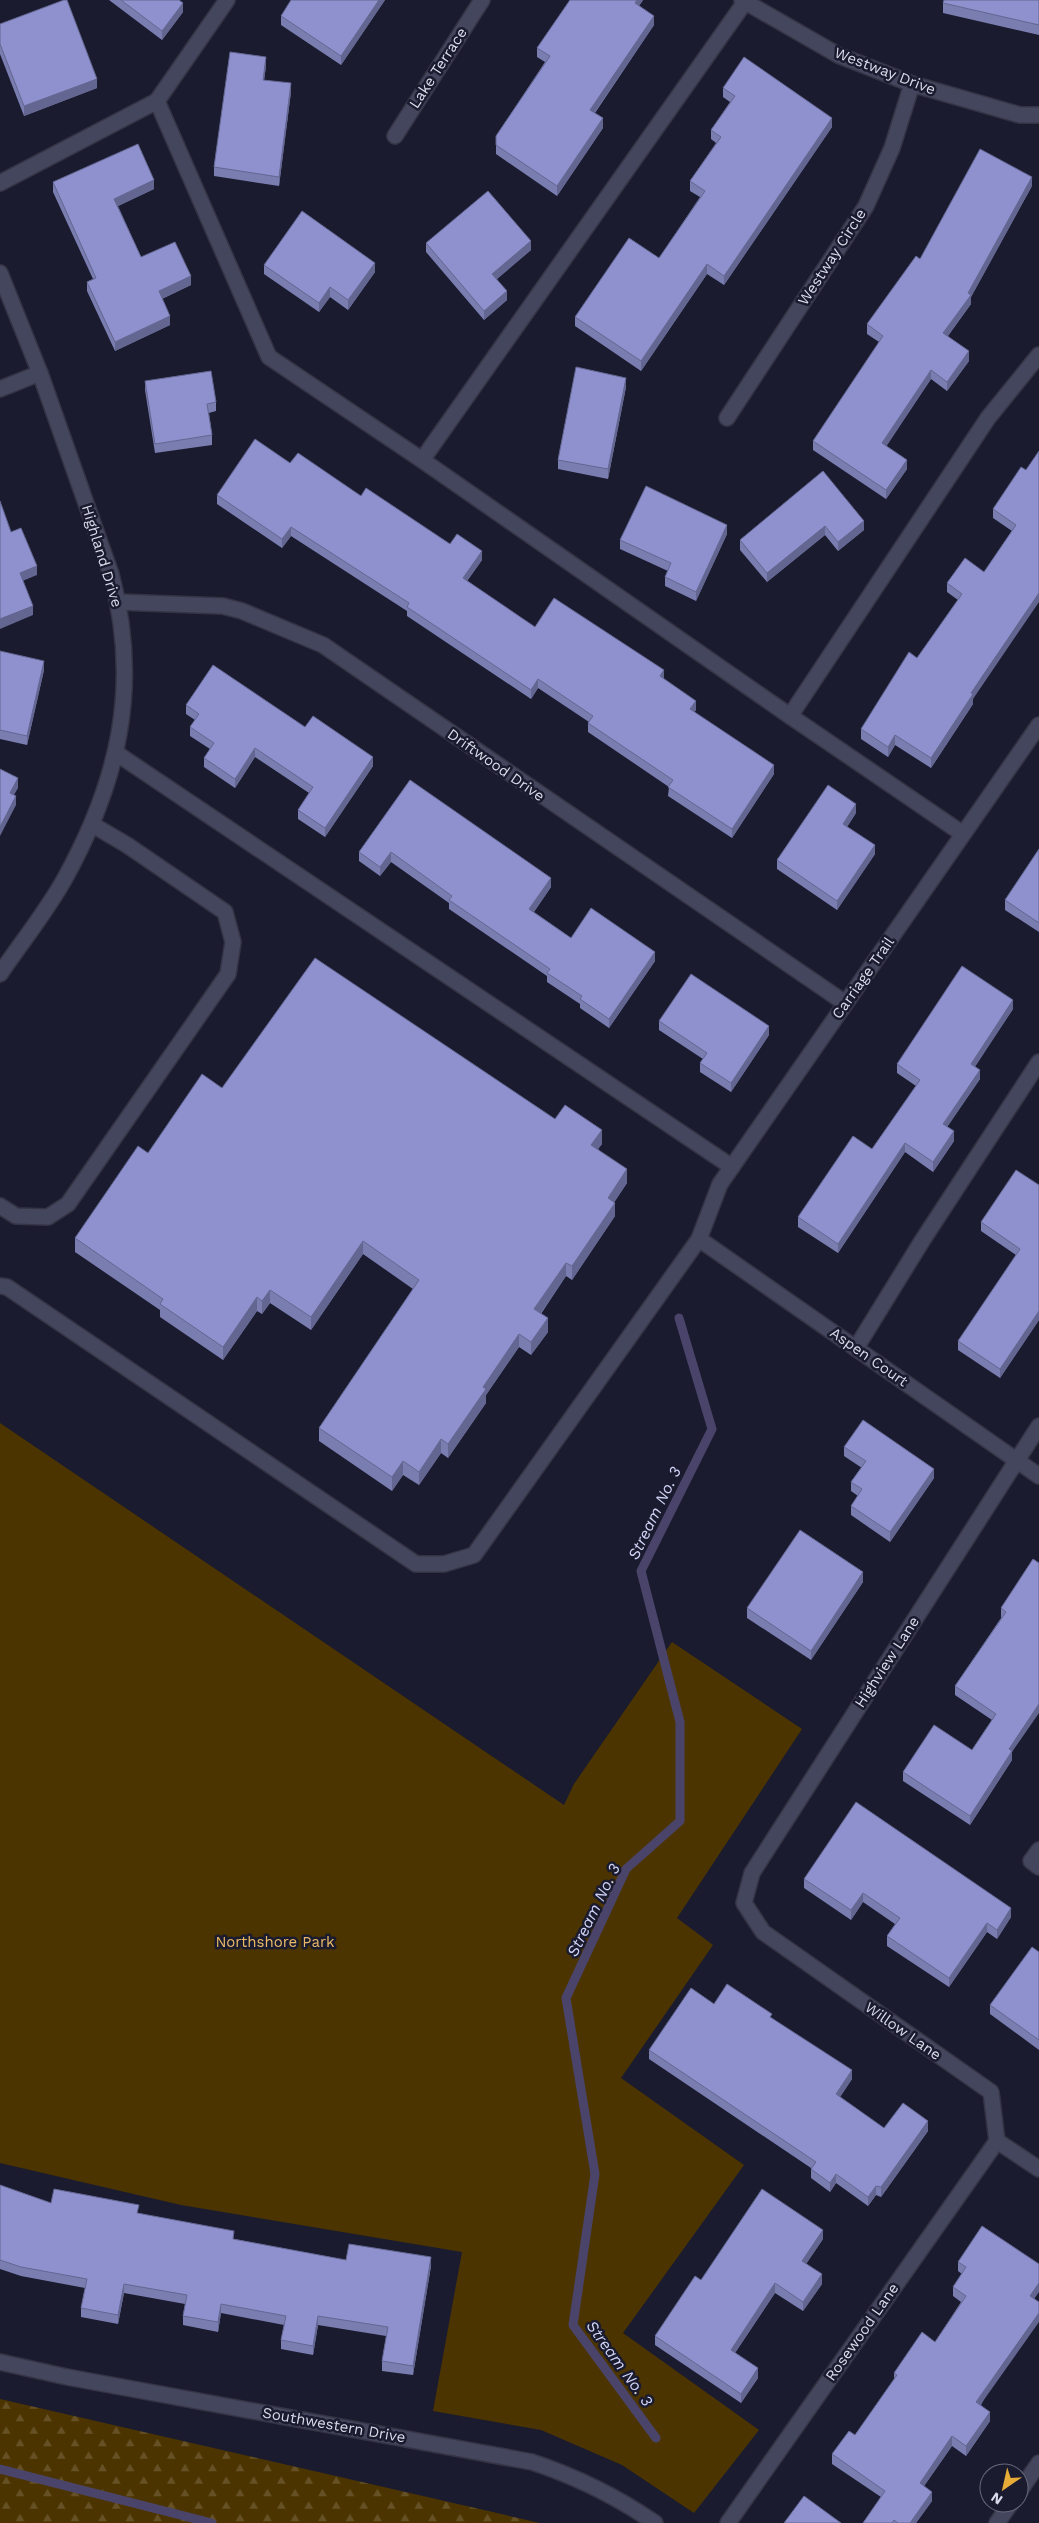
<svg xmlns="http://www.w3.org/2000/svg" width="1039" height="2523" font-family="'Work Sans',sans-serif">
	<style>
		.forest { fill: url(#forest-firs) }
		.park { fill: #4c3400 }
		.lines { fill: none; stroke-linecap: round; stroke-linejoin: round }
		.stream { stroke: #4a446a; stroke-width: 9 }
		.minor-casing { stroke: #353445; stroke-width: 18 }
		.minor { stroke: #44465d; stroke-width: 15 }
		.wall { fill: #7a7db0 }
		.shaded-wall { fill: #636690 }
		.building { fill: #8e91cd; stroke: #636690 }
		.labels { text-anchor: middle; stroke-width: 5; stroke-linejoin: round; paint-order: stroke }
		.street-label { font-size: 15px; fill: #dadbea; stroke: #1a1b2f }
		.park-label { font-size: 15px; fill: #ecbb65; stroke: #1a1b2f }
		.water-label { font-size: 16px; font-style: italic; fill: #d1d4f6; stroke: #1a1b2f }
	</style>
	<defs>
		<pattern id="forest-firs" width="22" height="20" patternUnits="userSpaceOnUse" patternTransform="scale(1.25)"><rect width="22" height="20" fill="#4c3400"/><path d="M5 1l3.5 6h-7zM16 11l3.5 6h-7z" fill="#655125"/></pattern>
	</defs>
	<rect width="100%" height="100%" fill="#1a1b2f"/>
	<polygon class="forest" points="0,2399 540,2523 0,2523"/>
	<polygon class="park" points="0,1423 564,1805 574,1784 672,1642 802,1729 677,1918 713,1945 621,2078 744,2165 623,2333 759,2430 694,2513 622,2465 541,2430 433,2411 462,2252 181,2205 0,2163"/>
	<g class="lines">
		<g class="stream">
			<polyline points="656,2438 573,2325 595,2174 566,1998 626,1869 680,1821 680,1722 641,1571 712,1429 679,1318"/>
			<polyline points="0,2469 212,2523"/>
		</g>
		<g class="minor-casing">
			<g id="minor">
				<polyline points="742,0 838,55 912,84 1020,115 1039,115"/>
				<polyline points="157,101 227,0"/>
				<polyline points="395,136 482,0"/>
				<polyline points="0,183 157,101 269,357 422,460 790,716"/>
				<path d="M0,273L40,373L111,574C141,685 119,781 64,880C46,912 21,943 0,974"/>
				<polyline points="0,389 40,373"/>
				<polyline points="727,418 866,206 892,148 912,84"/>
				<polyline points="422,460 745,2"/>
				<polyline points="118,602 223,606 242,611 323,645 845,1003"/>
				<polyline points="116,753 732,1167"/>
				<polyline points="963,834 790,716 988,418 1039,355"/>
				<polyline points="0,1206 16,1216 48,1217 68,1204 228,974 233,942 225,912 127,845 93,825"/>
				<polyline points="699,1239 1039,1476"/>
				<polyline points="0,1286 7,1287 416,1564 444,1564 474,1555 699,1239 720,1184 1039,725"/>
				<polyline points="856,1348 922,1241 1039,1062"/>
				<polyline points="1039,1426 752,1873 744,1903 763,1932 991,2092 997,2141 1039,2169"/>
				<polyline points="1039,1850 1031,1861 1039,1867"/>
				<path d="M0,2362L67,2377L532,2462C577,2477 616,2496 655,2523"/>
				<polyline points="1019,2492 1039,2463"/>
				<polyline points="728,2523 997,2141"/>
				<polyline points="997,2523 1011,2503"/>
			</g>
		</g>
		<use href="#minor" class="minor"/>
	</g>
	<g class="wall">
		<polygon points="109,0 179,0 183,12 162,40"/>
		<polygon points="385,0 341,65 281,25 281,16"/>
		<polygon points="570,0 643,0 639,6 654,25 595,113 603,128 557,196 496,154 496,136 545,62 537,57 537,48"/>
		<polygon points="1039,0 1039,35 943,13 943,3"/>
		<polygon points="0,24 97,88 24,116 0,54"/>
		<polygon points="266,66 264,80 291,92 279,186 214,176 214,167"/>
		<polygon points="723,88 832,127 724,285 707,274 641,371 575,326 575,317 659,258 700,197 690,191 690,181 716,143 711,139 711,130 730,102 723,97"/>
		<polygon points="53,182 154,189 118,206 141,257 191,285 162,299 170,325 115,351 87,291 87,282 93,279 53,192"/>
		<polygon points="1032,186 971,297 971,304 948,336 969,361 947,391 931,379 886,446 907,469 886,499 813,450 813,441 879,342 867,334 867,324 920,259"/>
		<polygon points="426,243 531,250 497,279 507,300 484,320 426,252"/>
		<polygon points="264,265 375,272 348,310 330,297 319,312 264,274"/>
		<polygon points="145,381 216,402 216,411 209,413 212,435 212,445 155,453 145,390"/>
		<polygon points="626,387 608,479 558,469 558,460"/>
		<polygon points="1039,451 973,699 973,704 931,768 895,745 888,757 861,739 861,729 917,658 958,600 947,592 947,583 984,572 1012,531 993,518 993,509 1026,470"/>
		<polygon points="290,463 361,496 450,544 482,560 467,581 535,627 664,679 696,710 694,712 774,774 732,838 668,796 669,787 588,732 588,723 589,722 538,688 531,699 407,616 407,611 291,536 282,548 217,504 217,495"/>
		<polygon points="823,471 864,530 838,551 825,535 767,582 740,550 740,540"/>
		<polygon points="727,534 696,601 665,586 665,577 668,571 620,549 620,540"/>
		<polygon points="0,651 44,670 27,745 0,739"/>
		<polygon points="186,705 305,727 373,766 325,837 298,819 298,810 309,793 255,757 235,788 204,767 204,758 210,749 190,736 190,727 195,720 186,714"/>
		<polygon points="410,780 551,887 534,912 571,938 655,961 609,1028 580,1008 580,1004 547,982 547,976 449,909 449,903 391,862 380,876 359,861 359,852"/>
		<polygon points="856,813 847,827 875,854 837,910 777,869 777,860"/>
		<polygon points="1039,849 1039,932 1005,910 1005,900"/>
		<polygon points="1013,1009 975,1066 980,1079 947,1127 954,1141 933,1172 905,1152 838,1253 798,1227 798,1217 872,1149 916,1086 897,1073 897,1064"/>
		<polygon points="659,1021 769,1035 731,1092 700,1072 700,1063 703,1059 659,1030"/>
		<polygon points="222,1088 555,1119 602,1144 598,1149 627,1183 614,1202 615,1216 572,1280 566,1276 541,1314 548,1332 531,1355 519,1347 486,1395 486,1403 448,1458 441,1453 419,1485 403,1475 392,1491 319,1441 319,1428 413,1289 363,1254 311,1330 270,1303 262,1314 257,1311 223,1360 160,1317 160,1310 75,1252 75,1238 148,1153"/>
		<polygon points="1039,1185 1039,1320 1000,1378 958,1350 958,1341 1016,1255 981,1231 981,1222"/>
		<polygon points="844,1447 934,1478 890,1542 851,1515 851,1506 858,1496 851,1491 851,1482 862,1468 844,1456"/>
		<polygon points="1033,1559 1012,1752 1012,1760 970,1825 903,1781 903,1772 972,1750 992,1720 955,1695 955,1686 1001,1618 1001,1608"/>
		<polygon points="863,1582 811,1660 747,1618 747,1608"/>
		<polygon points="804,1879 1011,1917 997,1939 987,1932 949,1987 887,1946 887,1936 895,1924 863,1902 851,1920 804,1888"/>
		<polygon points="1039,1952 1039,2050 990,2014 990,2005"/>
		<polygon points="714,2004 772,2018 852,2079 840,2097 884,2128 928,2131 881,2197 876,2195 868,2206 836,2183 830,2192 811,2178 811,2168 649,2059 649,2050"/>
		<polygon points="0,2185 51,2203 139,2213 234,2239 346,2260 431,2266 413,2375 382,2371 382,2361 386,2336 318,2325 313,2355 281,2349 281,2340 284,2325 221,2313 218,2332 183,2325 183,2316 185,2304 124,2293 118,2324 81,2317 81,2308 85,2288 21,2276 0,2269"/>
		<polygon points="823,2239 806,2264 822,2284 803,2311 775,2293 735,2353 758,2378 741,2403 655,2345 655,2336 701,2280"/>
		<polygon points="958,2262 1035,2299 981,2405 990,2421 966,2456 952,2446 924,2486 932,2501 916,2523 863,2523 881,2497 832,2464 832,2454 855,2435 894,2379 894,2373 935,2342 961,2302 953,2296 953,2287 962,2274 958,2271"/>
	</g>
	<g class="shaded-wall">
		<polygon points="379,0 385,0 341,65 341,56"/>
		<polygon points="637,0 643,0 635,12 635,3"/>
		<polygon points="183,3 183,12 162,40 162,31"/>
		<polygon points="654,16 654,25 590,119 590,110"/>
		<polygon points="266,57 266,66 263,89 263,80"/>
		<polygon points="97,79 97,88 24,116 24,106"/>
		<polygon points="291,83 291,92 279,186 279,177"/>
		<polygon points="603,118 603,128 557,196 557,186"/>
		<polygon points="832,118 832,127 724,285 724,276"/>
		<polygon points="1032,177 1032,186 971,297 971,304 943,342 943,333 968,293"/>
		<polygon points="154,180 154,189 114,208 114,199"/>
		<polygon points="531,241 531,250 492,283 492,274"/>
		<polygon points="375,263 375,272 348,310 348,300"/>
		<polygon points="707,264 707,274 641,371 641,361"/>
		<polygon points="191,276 191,285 159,300 159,291"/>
		<polygon points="330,287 330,297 319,312 319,303"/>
		<polygon points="507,291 507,300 484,320 484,311"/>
		<polygon points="170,316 170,325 115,351 115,342"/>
		<polygon points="969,351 969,361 947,391 947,382"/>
		<polygon points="931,370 931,379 882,453 882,443"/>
		<polygon points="626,378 626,387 608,479 608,469"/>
		<polygon points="907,460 907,469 886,499 886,490"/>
		<polygon points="864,521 864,530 838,551 838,542"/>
		<polygon points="727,525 727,534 696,601 696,592"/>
		<polygon points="825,526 825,535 767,582 767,573"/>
		<polygon points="291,527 291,536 282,548 282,539"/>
		<polygon points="482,551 482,560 463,587 463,578"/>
		<polygon points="37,566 37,575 20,582 20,573"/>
		<polygon points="1039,593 1039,602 973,699 973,704 931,768 931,758 971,693"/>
		<polygon points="33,606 33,615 0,629 0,619"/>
		<polygon points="44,661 44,670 27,745 27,736"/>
		<polygon points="664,670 664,680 660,676"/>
		<polygon points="538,679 538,688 531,699 531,690"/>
		<polygon points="696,701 696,710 690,718 690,709"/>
		<polygon points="895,735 895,745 888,757 888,747"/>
		<polygon points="255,748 255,757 235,788 235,779"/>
		<polygon points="373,757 373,766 325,837 325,828"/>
		<polygon points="774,765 774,774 732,838 732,829"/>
		<polygon points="18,778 18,788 10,802 10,793"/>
		<polygon points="16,796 16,805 0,836 0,827"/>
		<polygon points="856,804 856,813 843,833 843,824"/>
		<polygon points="875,845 875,854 837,910 837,901"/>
		<polygon points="391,852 391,862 380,876 380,867"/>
		<polygon points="551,878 551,887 529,919 529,909"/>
		<polygon points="655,952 655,961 609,1028 609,1019"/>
		<polygon points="1013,1000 1013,1009 971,1073 971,1064"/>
		<polygon points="769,1026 769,1035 731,1092 731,1083"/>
		<polygon points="980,1070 980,1079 943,1133 943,1124"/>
		<polygon points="602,1130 602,1144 591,1158 591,1145"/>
		<polygon points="954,1131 954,1141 933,1172 933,1162"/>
		<polygon points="905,1143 905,1152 838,1253 838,1244"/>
		<polygon points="627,1169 627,1183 608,1212 608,1198"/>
		<polygon points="615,1203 615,1216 572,1280 572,1266"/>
		<polygon points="363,1241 363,1254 311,1330 311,1317"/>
		<polygon points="566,1263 566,1276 534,1323 534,1309"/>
		<polygon points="270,1290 270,1303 262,1314 262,1301"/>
		<polygon points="257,1297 257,1311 223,1360 223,1347"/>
		<polygon points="1039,1311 1039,1320 1000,1378 1000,1369"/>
		<polygon points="548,1318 548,1332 531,1355 531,1342"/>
		<polygon points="519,1334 519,1347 486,1395 486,1403 448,1458 448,1444 483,1387"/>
		<polygon points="441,1439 441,1453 419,1485 419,1472"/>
		<polygon points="403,1461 403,1475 392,1491 392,1477"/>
		<polygon points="934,1469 934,1478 890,1542 890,1532"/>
		<polygon points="863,1572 863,1582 811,1660 811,1651"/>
		<polygon points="1039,1704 1039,1713 1012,1752 1012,1760 970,1825 970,1816 1009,1749"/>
		<polygon points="863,1893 863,1902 851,1920 851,1910"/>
		<polygon points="1011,1908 1011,1917 997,1939 997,1930"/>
		<polygon points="987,1923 987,1932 949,1987 949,1978"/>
		<polygon points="852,2070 852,2079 836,2103 836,2094"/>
		<polygon points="928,2121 928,2131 881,2197 881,2187"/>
		<polygon points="836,2174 836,2183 830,2192 830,2183"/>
		<polygon points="876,2186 876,2195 868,2206 868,2197"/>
		<polygon points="823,2230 823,2239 802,2270 802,2261"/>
		<polygon points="431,2257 431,2266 413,2375 413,2366"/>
		<polygon points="822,2274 822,2284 803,2311 803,2302"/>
		<polygon points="775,2283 775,2293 731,2359 731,2350"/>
		<polygon points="1039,2283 1039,2292 1030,2305 1030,2296"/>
		<polygon points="124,2284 124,2293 118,2324 118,2315"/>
		<polygon points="221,2304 221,2313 218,2332 218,2322"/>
		<polygon points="1039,2313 1039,2322 976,2411 976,2402"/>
		<polygon points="318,2316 318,2325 313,2355 313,2346"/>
		<polygon points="758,2368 758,2378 741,2403 741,2394"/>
		<polygon points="990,2412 990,2421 966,2456 966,2446"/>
		<polygon points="952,2436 952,2446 920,2492 920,2483"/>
		<polygon points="932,2492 932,2501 916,2523 910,2523"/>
	</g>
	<g class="building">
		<polygon points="64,0 67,0 97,79 24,106 0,44 0,24"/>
		<polygon points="121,0 179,0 183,3 162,31"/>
		<polygon points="291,0 379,0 341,56 281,16"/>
		<polygon points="570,0 637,0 635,3 654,16 590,110 603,118 557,186 496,145 496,136 550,56 537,48"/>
		<polygon points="944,0 1039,0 1039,25 943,3"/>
		<polygon points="230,52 266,57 263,80 291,83 279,177 214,167"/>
		<polygon points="744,57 832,118 724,276 707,264 641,361 575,317 629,238 659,258 705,191 690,181 721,137 711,130 735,96 723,88"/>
		<polygon points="138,144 154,180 114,199 141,257 175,242 191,276 159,291 170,316 115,342 87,282 96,278 53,182"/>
		<polygon points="980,149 1032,177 968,293 971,295 943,333 969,351 947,382 931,370 882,443 907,460 886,490 813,441 883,336 867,324 916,256 920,259"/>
		<polygon points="488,191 531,241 492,274 507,291 484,311 426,243"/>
		<polygon points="302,211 375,263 348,300 330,287 319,303 264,265"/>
		<polygon points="576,367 626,378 608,469 558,460"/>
		<polygon points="211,371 216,402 207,404 212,435 155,444 145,381"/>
		<polygon points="255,439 290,463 298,453 361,496 366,488 450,544 457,534 482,551 463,578 535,627 554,598 664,670 660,676 696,701 690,709 774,765 732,829 668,787 673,780 588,723 593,716 538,679 531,690 407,607 409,603 291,527 282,539 217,495"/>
		<polygon points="1039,451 1039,593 971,693 973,694 931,758 895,735 888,747 861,729 909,652 917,658 962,594 947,583 965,558 984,572 1016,525 993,509 1021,467 1026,470"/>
		<polygon points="823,471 864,521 838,542 825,526 767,573 740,540"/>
		<polygon points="646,486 727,525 696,592 665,577 671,563 620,540"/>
		<polygon points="0,501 11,532 21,528 37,566 20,573 33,606 0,619"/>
		<polygon points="0,651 44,661 27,736 0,730"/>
		<polygon points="213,665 305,727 313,716 373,757 325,828 298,810 313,787 255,748 235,779 204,758 214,743 190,727 199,714 186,705"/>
		<polygon points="0,769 18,778 10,793 16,796 0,827"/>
		<polygon points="410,780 551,878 529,909 571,938 591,908 655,952 609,1019 580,999 582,996 547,973 550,969 449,900 452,896 391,852 380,867 359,852"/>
		<polygon points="828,785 856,804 843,824 875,845 837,901 777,860"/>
		<polygon points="1039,849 1039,923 1005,900"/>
		<polygon points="315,958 555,1119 565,1105 602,1130 591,1145 627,1169 608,1198 615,1203 572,1266 566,1263 534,1309 548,1318 531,1342 519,1334 483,1387 486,1389 448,1444 441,1439 419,1472 403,1461 392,1477 319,1428 419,1280 363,1241 311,1317 270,1290 262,1301 257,1297 223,1347 160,1304 163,1299 75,1238 138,1146 148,1153 202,1074 222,1088"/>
		<polygon points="962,966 1013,1000 971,1064 980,1070 943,1124 954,1131 933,1162 905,1143 838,1244 798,1217 853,1136 872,1149 920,1080 897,1064"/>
		<polygon points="691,974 769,1026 731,1083 700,1063 707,1053 659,1021"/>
		<polygon points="1016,1170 1039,1185 1039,1311 1000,1369 958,1341 1020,1249 981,1222"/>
		<polygon points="863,1420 934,1469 890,1532 851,1506 862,1489 851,1482 866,1461 844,1447"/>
		<polygon points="800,1530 863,1572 811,1651 747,1608"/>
		<polygon points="1033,1559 1039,1563 1039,1704 1009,1749 1012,1751 970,1816 903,1772 934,1725 972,1750 996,1714 955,1686 1006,1612 1001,1608"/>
		<polygon points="856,1802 1011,1908 997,1930 987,1923 949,1978 887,1936 900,1918 863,1893 851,1910 804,1879"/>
		<polygon points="1032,1947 1039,1952 1039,2040 990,2005"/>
		<polygon points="727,1984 772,2014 770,2017 852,2070 836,2094 884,2128 903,2103 928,2121 881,2187 876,2186 868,2197 836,2174 830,2183 811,2169 816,2162 649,2050 691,1988 714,2004"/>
		<polygon points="0,2185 51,2203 54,2189 139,2205 137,2213 234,2231 233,2239 346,2260 349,2244 431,2257 413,2366 382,2361 388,2327 318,2316 313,2346 281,2340 286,2316 221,2304 218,2322 183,2316 187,2295 124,2284 118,2315 81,2308 87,2279 21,2267 0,2260"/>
		<polygon points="762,2189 823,2230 802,2261 822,2274 803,2302 775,2283 731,2350 758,2368 741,2394 655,2336 695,2276 701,2280"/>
		<polygon points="982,2226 1039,2264 1039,2283 1030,2296 1039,2302 1039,2313 976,2402 990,2412 966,2446 952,2436 920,2483 932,2492 910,2523 898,2523 894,2520 892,2523 863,2523 885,2491 832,2454 849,2431 855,2435 897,2375 894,2373 922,2332 935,2342 966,2296 953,2287 966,2267 958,2262"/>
		<polygon points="804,2496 841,2523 784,2523"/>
	</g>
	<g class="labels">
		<g class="street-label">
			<text transform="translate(438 68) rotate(-57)" y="5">Lake Terrace</text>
			<text transform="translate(885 71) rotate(21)" y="5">Westway Drive</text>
			<text transform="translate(832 257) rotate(-57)" y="5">Westway Circle</text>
			<text transform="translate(102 556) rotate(73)" y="5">Highland Drive</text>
			<text transform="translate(496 765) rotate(35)" y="5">Driftwood Drive</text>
			<text transform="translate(863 978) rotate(-55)" y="5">Carriage Trail</text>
			<text transform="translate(869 1357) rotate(35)" y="5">Aspen Court</text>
			<text transform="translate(887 1662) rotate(-57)" y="5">Highview Lane</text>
			<text transform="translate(903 2031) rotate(35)" y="5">Willow Lane</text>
			<text transform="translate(862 2332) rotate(-55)" y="5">Rosewood Lane</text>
			<text transform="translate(334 2425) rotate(10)" y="5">Southwestern Drive</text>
		</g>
		<g class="park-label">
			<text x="275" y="1947">Northshore Park</text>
		</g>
		<g class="water-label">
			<text transform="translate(654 1513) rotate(-64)" y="6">Stream No. 3</text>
			<text transform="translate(593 1910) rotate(-64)" y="6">Stream No. 3</text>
			<text transform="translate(620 2363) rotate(54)" y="6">Stream No. 3</text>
		</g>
	</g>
	<g transform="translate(1004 2488) rotate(214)"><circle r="24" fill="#1a1b2f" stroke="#67687a"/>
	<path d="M0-4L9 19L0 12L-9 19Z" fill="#e7ac37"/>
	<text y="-8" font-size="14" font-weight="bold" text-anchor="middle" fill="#dadbea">N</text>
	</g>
</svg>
